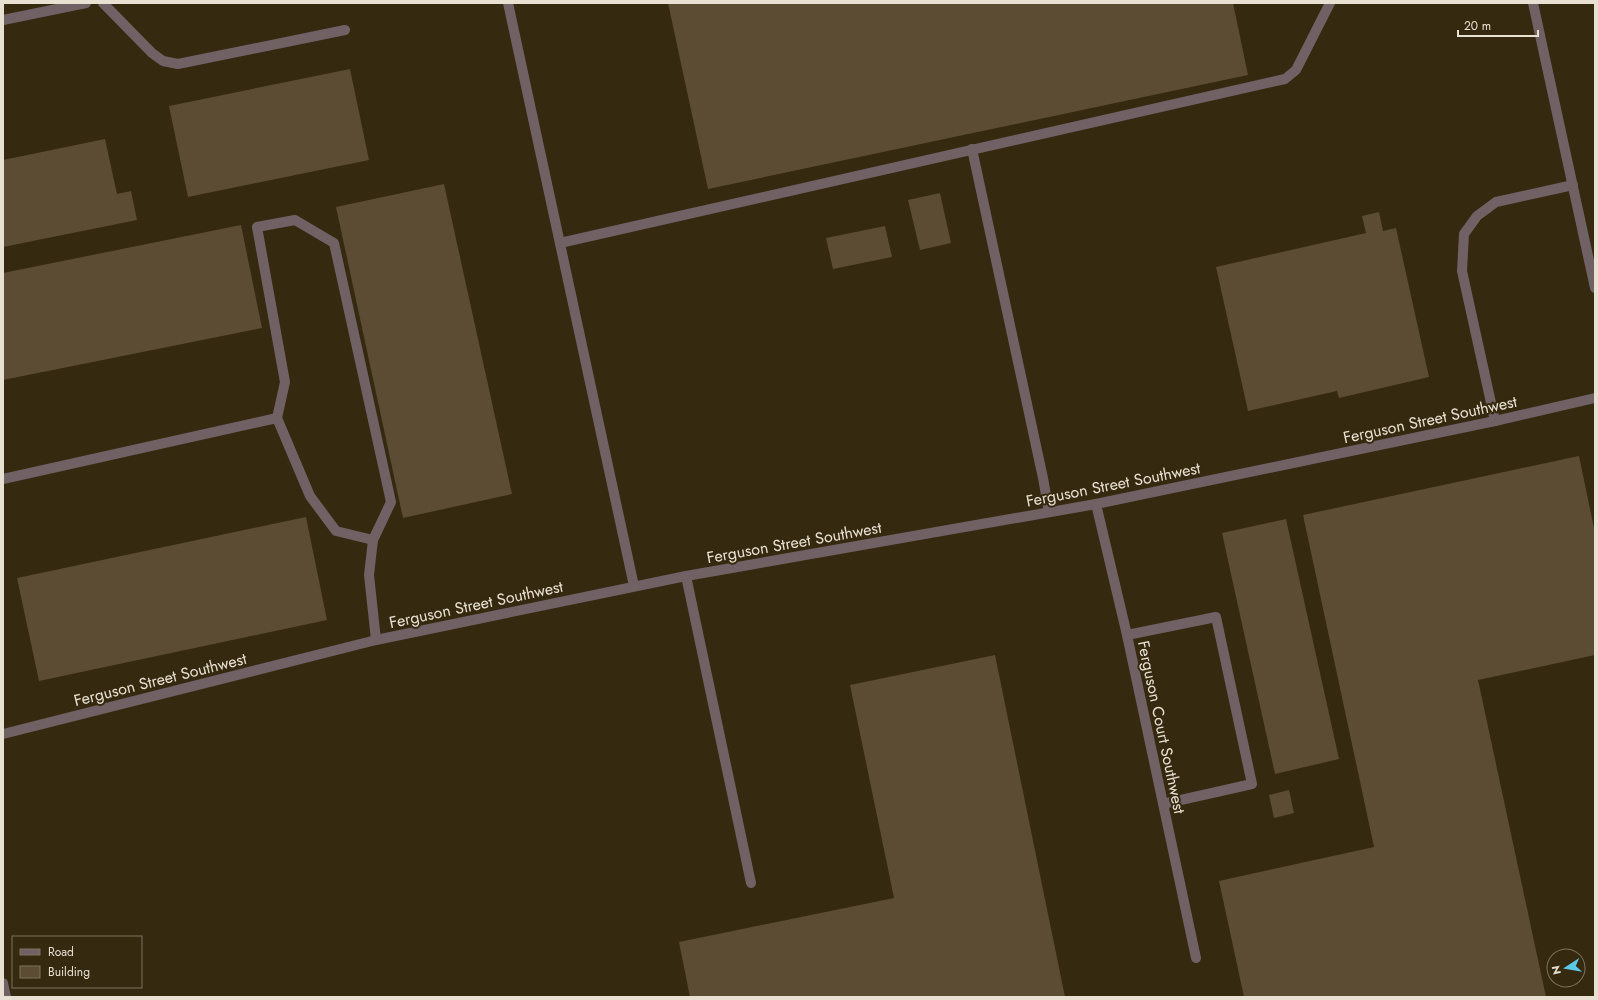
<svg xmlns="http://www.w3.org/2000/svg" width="1598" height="1000" font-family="Jost,sans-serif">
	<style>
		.building { fill: #5c4c34 }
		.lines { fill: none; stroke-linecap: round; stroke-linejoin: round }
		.service { stroke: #706165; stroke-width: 10 }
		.minor { stroke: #706165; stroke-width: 10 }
		.tertiary { stroke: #706165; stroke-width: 10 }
		.labels { text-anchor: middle; stroke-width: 4; stroke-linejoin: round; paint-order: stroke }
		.street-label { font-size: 16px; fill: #e8e1d2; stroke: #352910 }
	</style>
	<rect width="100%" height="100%" fill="#352910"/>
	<g class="building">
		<polygon points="668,3 1233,3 1248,75 708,189"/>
		<polygon points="350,69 369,160 188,197 169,106"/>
		<polygon points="105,139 117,194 131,191 137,220 3,247 3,160"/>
		<polygon points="444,184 512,494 403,518 336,207"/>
		<polygon points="940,193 951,243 920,250 908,200"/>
		<polygon points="1379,212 1383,231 1396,228 1429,377 1339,398 1337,391 1248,411 1216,267 1366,233 1362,216"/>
		<polygon points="241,225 262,328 3,380 3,273"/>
		<polygon points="885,226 892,257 833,269 826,238"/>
		<polygon points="1579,456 1595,533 1595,655 1478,680 1546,997 1244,997 1219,881 1374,847 1303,515"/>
		<polygon points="306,517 327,620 39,681 17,578"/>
		<polygon points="1286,519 1339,759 1275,774 1222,533"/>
		<polygon points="995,655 1065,997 690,997 679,942 894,898 850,685"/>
		<polygon points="1289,790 1294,813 1274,818 1269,795"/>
	</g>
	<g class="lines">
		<g class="service">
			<polyline points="103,3 152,53 163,61 178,64 345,30"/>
			<polyline points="508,3 634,586"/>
			<polyline points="3,20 86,3"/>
			<polyline points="972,149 1043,478 1049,512"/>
			<polyline points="560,243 1285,79 1296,70 1330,3"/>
			<polyline points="277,418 310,496 336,531 373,540"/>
			<polyline points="1495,421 1462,271 1464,234 1477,216 1496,202 1573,185"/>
			<polyline points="3,479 277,418 285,382 257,227 295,220 334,243 391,502 373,540 369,575 376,640"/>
			<polyline points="686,576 751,883"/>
			<polyline points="1127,635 1216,617 1252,784 1163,804"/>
		</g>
		<polyline class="minor" points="1096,504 1127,635 1196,958"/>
		<g class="tertiary">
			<polyline points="1533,3 1595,288"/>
			<polyline points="3,734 376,640 686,576 1096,504 1495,421 1595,398"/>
			<polyline points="3,983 6,997"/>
		</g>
	</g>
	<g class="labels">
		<g class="street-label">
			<text transform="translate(1430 419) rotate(-12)" y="6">Ferguson Street Southwest</text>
			<text transform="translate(1113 484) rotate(-11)" y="6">Ferguson Street Southwest</text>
			<text transform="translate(794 542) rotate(-10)" y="6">Ferguson Street Southwest</text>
			<text transform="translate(476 604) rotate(-12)" y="6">Ferguson Street Southwest</text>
			<text transform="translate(160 679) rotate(-14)" y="6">Ferguson Street Southwest</text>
			<text transform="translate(1162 727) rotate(78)" y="6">Ferguson Court Southwest</text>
		</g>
	</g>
	<rect width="1598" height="1000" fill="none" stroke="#e8e1d2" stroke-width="8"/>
	<rect x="12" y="936" width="130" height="52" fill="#352910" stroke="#7d735e"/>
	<rect x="20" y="949" width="20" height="6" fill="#706165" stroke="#7d735e"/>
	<text x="48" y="956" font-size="12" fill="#e8e1d2">Road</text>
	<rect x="20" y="966" width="20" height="12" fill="#5c4c34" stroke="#7d735e"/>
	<text x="48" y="976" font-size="12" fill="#e8e1d2">Building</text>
	<g transform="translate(1566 968) rotate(258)"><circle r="19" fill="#352910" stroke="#7d735e"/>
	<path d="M0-3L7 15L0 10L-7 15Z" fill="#5dc7e8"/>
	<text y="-6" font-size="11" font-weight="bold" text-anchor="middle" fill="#e8e1d2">N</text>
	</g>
	<path d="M1458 30v6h80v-6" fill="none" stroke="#e8e1d2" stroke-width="2"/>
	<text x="1464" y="30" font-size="12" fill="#e8e1d2" stroke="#352910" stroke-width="3" paint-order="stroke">20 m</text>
</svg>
